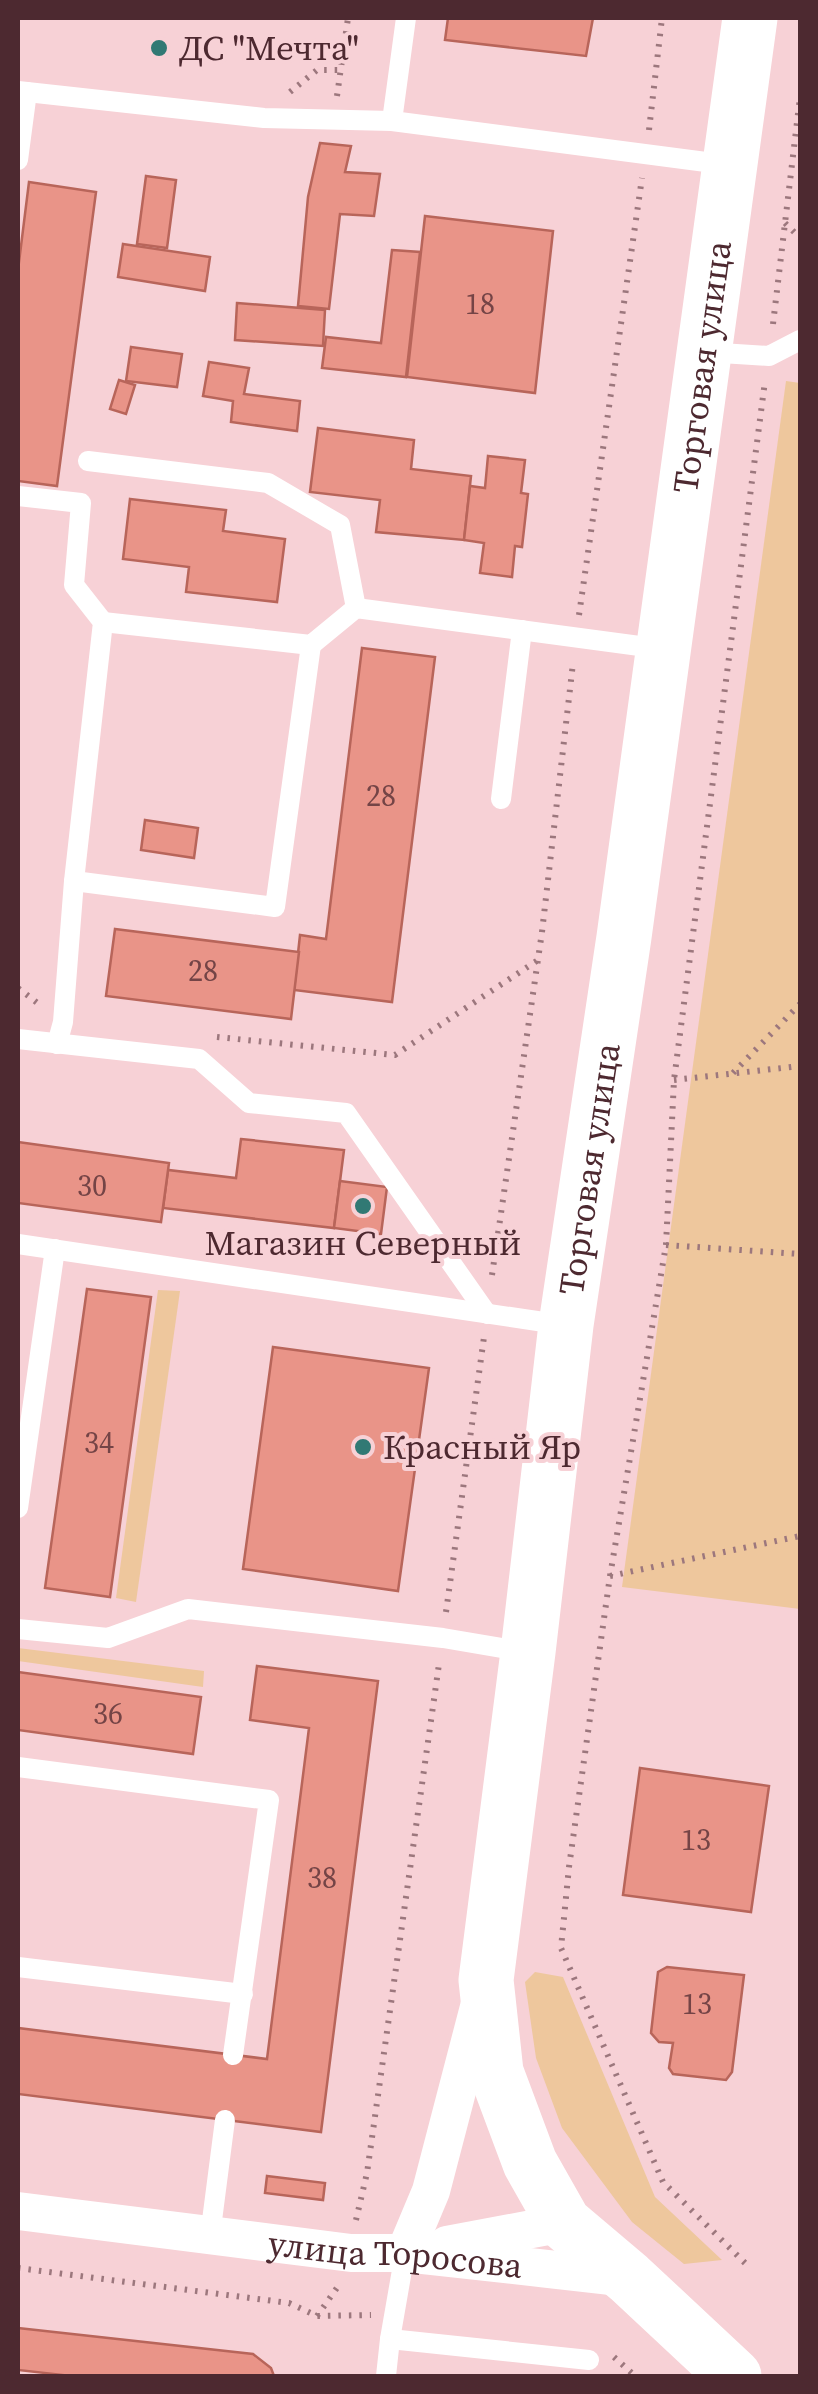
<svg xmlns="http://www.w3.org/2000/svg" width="818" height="2394" font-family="'Source Serif 4',serif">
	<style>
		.green { fill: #eec79d }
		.building { fill: #e99488; stroke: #b8655a; stroke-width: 2.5 }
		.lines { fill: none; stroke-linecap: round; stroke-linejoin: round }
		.path { stroke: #9c777d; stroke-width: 6; stroke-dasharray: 2.5 8; stroke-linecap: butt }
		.lane { stroke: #fff; stroke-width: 20 }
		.street { stroke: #fff; stroke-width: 38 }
		.secondary { stroke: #fff; stroke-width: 55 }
		.poi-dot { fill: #317974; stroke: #f7d1d6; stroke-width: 4 }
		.labels { text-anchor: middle; stroke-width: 8; stroke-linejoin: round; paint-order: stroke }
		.number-label { font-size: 30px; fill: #744446 }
		.poi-label { font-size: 35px; fill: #4d2930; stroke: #f7d1d6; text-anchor: start }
		.street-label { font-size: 35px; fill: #4d2930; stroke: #f7d1d6 }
	</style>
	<rect width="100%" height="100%" fill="#f7d1d6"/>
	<g class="green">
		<polygon points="786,381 800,383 800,1609 622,1587"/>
		<polygon points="158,1290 180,1291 136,1602 116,1598"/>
		<polygon points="18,1648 204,1671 203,1687 18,1661"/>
		<polygon points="535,1972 563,1977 655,2197 722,2260 684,2264 632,2222 562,2128 536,2058 525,1982"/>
	</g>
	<g class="building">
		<polygon points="448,18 593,18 586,56 445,40"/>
		<polygon points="320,143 351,146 345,172 380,174 374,216 340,214 329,309 298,306 308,197"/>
		<polygon points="146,176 176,180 167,248 137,244"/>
		<polygon points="29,182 96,192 57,486 18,481 18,270"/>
		<polygon points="425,216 553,231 535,393 407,377"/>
		<polygon points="123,244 210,257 205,291 118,277"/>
		<polygon points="392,250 420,252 406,377 322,368 326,337 381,343"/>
		<polygon points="237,303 325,310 323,346 235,340"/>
		<polygon points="131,347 182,354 177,387 126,381"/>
		<polygon points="209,362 249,368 244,394 300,401 297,431 231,422 233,401 203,396"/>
		<polygon points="119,380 135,385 126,414 110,409"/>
		<polygon points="318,428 414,440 411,469 471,476 464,540 376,532 380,500 310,492"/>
		<polygon points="488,456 525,460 521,493 528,494 522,547 515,546 512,577 480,573 484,543 464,540 470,486 485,488"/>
		<polygon points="130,499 226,510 223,531 285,539 277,602 186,592 189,567 123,559"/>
		<polygon points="362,648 435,657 392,1002 294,990 300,935 326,939"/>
		<polygon points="145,820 198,828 194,858 141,850"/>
		<polygon points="115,929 299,952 291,1019 106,996"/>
		<polygon points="241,1139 344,1150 334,1228 163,1208 168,1170 236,1178"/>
		<polygon points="18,1142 169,1163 161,1222 18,1203"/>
		<polygon points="340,1181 387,1187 381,1234 334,1228"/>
		<polygon points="87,1289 151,1297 110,1597 45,1588"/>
		<polygon points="273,1347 429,1368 398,1591 243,1569"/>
		<polygon points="257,1666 378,1681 321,2132 18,2094 18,2028 267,2059 309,1728 250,1720"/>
		<polygon points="18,1672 201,1697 193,1754 18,1730"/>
		<polygon points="640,1768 769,1786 751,1912 623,1895"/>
		<polygon points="667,1967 744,1975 732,2072 726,2080 673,2074 669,2068 673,2043 659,2042 651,2033 658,1972"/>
		<polygon points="267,2176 325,2183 323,2200 265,2193"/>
		<polygon points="18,2328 253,2354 271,2368 274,2376 71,2376 18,2370"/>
	</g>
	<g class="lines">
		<g class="path">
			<polyline points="290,92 317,70 341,70"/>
			<polyline points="337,96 348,18"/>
			<polyline points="649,130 662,18"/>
			<polyline points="785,223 800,238"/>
			<polyline points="773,324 800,97"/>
			<polyline points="579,615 642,178"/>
			<polyline points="18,988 40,1005"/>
			<polyline points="217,1037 395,1055 538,960"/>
			<polyline points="733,1073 800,1004"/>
			<polyline points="674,1080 800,1066"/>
			<polyline points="666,1245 800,1254"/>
			<polyline points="492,1275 542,932 573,663"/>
			<polyline points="610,1576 800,1536"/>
			<polyline points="446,1612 484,1337"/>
			<polyline points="356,2220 367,2173 439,1664"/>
			<polyline points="745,2263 663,2182 561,1948 569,1867 610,1576 666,1245 674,1080 765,381"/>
			<polyline points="18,2268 289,2303 317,2316 371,2315"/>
			<polyline points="317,2316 339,2285"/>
			<polyline points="614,2357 635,2376"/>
		</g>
		<g class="lane">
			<polyline points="18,91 264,118 392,121 729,165"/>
			<polyline points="392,121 406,18"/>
			<polyline points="18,160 27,92"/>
			<polyline points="705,352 769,356 800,340"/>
			<polyline points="88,461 268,483 340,525 356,608"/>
			<polyline points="18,496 81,503 74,585 103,622 74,881 63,1022 57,1044"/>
			<polyline points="103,622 311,645 356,608 662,649"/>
			<polyline points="501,799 522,630"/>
			<polyline points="74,881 275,907 311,645"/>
			<polyline points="18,1039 199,1059 249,1103 346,1113 487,1314"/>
			<polyline points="18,1244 564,1325"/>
			<polyline points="18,1508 55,1249"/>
			<polyline points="18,1629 108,1638 188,1609 443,1638 526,1652"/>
			<polyline points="18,1767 269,1800 233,2055"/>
			<polyline points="18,1967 243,1994"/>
			<polyline points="210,2236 225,2120"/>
			<polyline points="390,2339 589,2360"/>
			<polyline points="386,2376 390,2339 405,2253"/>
		</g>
		<g class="street">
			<path id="s1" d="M18,2211L351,2253H405L629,2278"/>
			<polyline points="447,2245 564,2223"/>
			<polyline points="405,2253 431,2191 479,2007"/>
		</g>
		<path class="secondary" id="s2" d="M734,2376L629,2278L564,2223L530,2163L496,2072L486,1980L528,1652L566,1325L624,937L750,18"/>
	</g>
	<g class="poi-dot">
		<circle cx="159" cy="48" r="10"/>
		<circle cx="363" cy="1206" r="10"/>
		<circle cx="363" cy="1447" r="10"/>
	</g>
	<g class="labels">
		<g class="number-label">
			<text x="480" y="314">18</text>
			<text x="381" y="806">28</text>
			<text x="203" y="981">28</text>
			<text x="92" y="1196">30</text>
			<text x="99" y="1453">34</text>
			<text x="108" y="1724">36</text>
			<text x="696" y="1850">13</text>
			<text x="322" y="1888">38</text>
			<text x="697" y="2014">13</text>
		</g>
		<g class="poi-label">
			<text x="179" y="60">ДС "Мечта"</text>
			<text x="363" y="1255" text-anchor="middle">Магазин Северный</text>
			<text x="383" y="1459">Красный Яр</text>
		</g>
		<g class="street-label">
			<text dy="12" stroke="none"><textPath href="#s2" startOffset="2115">Торговая улица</textPath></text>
			<text dy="12" stroke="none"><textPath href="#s2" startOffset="1305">Торговая улица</textPath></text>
			<text dy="12" stroke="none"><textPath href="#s1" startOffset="380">улица Торосова</textPath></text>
		</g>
	</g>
	<rect width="818" height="2394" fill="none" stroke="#4d2930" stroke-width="40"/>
</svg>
